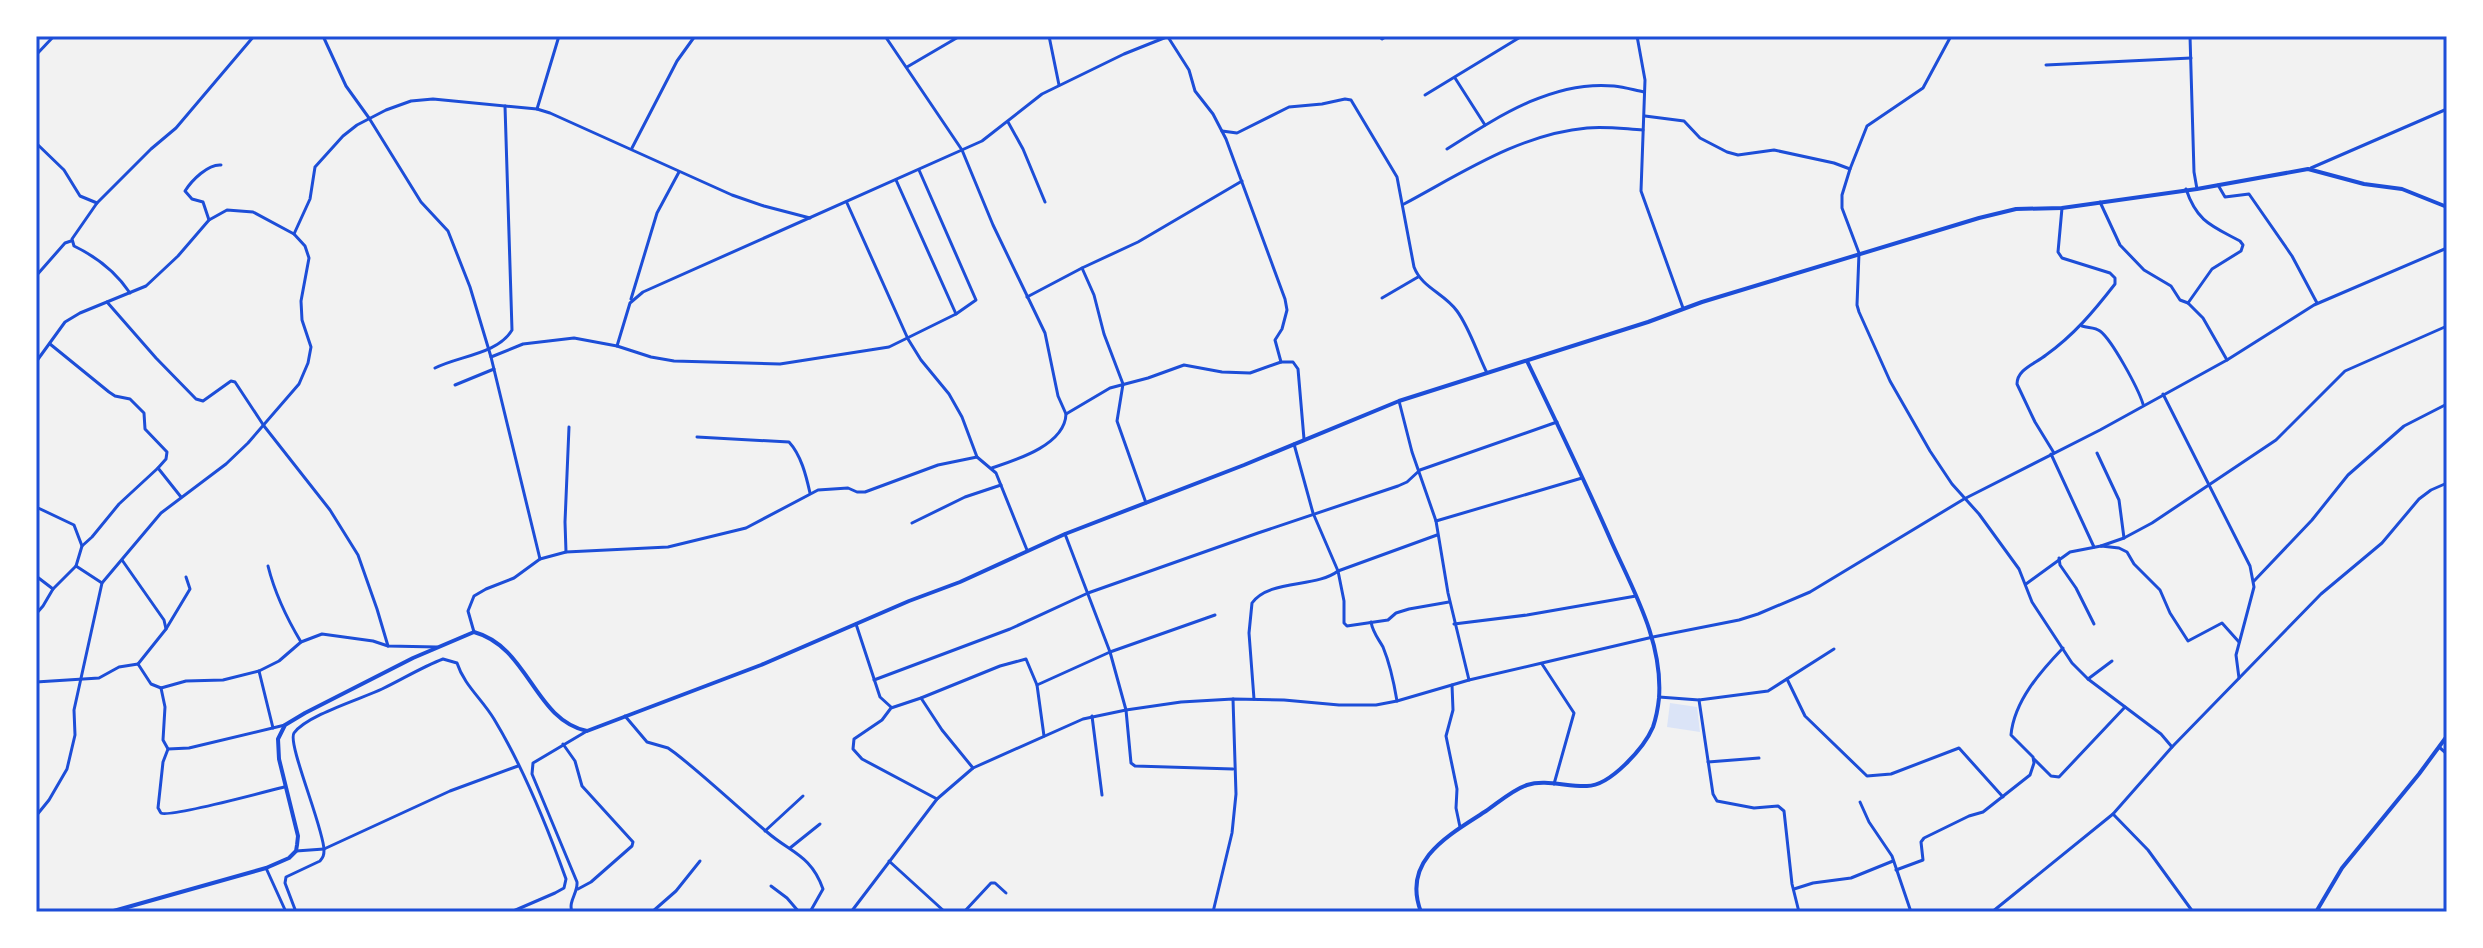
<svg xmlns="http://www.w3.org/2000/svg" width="2483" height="948" font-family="'PT Sans Narrow',sans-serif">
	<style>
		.green { fill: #dbe4f7 }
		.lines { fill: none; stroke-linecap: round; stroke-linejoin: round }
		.minor { stroke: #1d4ed8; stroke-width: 3 }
		.tertiary { stroke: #1d4ed8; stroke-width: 4 }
		.secondary { stroke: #1d4ed8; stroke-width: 4 }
		.neatline { fill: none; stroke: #1d4ed8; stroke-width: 3 }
	</style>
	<rect width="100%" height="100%" fill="#f2f2f2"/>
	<polygon class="green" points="1670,703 1697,707 1700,732 1667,727"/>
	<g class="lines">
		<g class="minor">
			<polyline points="323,36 346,86 369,118 421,202 448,231 470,287 491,357 540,559"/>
			<polyline points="885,36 962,150 993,225 1045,333 1058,396 1066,414"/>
			<polyline points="1049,36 1059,85"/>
			<polyline points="1379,36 1382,39 1387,36"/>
			<polyline points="1637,36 1645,80 1641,191 1683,308"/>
			<polyline points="1951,36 1923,88 1867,126 1850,169 1842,195 1842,208 1859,253 1857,305 1859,312 1890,381 1930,451 1952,484 1979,514 2019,569 2032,602 2072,663 2088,679 2161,734 2172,747"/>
			<polyline points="2190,36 2194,172 2197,189"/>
			<polyline points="1168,37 1189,70 1195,91 1213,114 1226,139 1285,299 1287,310 1282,329 1275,340 1281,362 1293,362 1298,369 1304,439"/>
			<polyline points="36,55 54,36"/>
			<polyline points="2046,65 2191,58"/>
			<polyline points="907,67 960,36"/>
			<polyline points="1455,78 1485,125"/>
			<polyline points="1425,95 1522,36"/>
			<polyline points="537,109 559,36"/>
			<polyline points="1645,116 1684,121 1700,138 1727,152 1738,155 1774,150 1834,163 1850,169"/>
			<polyline points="1008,122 1023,149 1045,202"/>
			<path d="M1222,131L1237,133L1289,107L1322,104L1345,99L1351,100L1397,177L1414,267C1422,288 1444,293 1457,311C1470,329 1477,353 1487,373"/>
			<polyline points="36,143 64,170 80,196 97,203"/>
			<polyline points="632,148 677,61 695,36"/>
			<path d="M1447,149C1496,118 1552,80 1614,86C1624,87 1634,90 1644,92"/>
			<polyline points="2311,168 2447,109"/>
			<polyline points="896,180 956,314"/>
			<polyline points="2218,185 2225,197 2249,194 2292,256 2317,303"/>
			<path d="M2186,189C2197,222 2212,226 2240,241L2243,245L2241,251L2212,269L2188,303L2203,318L2227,360"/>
			<polyline points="2100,202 2120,245 2144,270 2171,286 2180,300 2188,303"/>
			<polyline points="847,203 908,339 921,360 949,394 962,417 977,457 996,473 1027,550"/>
			<path d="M1404,204C1462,173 1520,134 1587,128C1605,126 1625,129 1643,130"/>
			<path d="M209,220L203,202L192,199L185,191C192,180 208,164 221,165"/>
			<polyline points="1082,268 1094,295 1104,334 1123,384 1117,421 1146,503"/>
			<polyline points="36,276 65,243 71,241"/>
			<path d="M130,293C116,272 97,257 74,246L72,239L97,203L151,149L176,128L254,36"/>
			<polyline points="1027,297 1082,268 1138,242 1242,181"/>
			<polyline points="1382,298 1418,277"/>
			<polyline points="631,299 657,213 679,172"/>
			<polyline points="107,302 156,358 196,399 203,401 231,381 235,382 264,426 330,510 358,555 377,609 388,646"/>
			<path d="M2082,326C2088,328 2095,327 2100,331C2112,340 2138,388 2143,404"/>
			<polyline points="50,344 109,392 115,396 130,399 144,413 145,429 167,452 166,459 158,468"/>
			<polyline points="617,346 630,303 643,292 982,141 1042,94 1124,54 1169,36"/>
			<polyline points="491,357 523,344 574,338 617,346 651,357 674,361 780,364 889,347 956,314 976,300 919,170"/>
			<polyline points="36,362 65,322 80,313 146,286 178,256 209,220 227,210 253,212 294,234"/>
			<path d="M435,368C458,356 498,354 512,330L505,106"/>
			<polyline points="455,385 494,369"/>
			<polyline points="2163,394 2250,566 2254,587 2236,655 2239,678"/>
			<polyline points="1399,401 1412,452 1436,521 1448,593 1469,680"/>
			<path d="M697,437L789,442C801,455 806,475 810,493"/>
			<polyline points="1294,444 1313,513 1338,571 1437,535"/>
			<path d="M2054,453L2035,422L2017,384C2017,369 2035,364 2046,355C2074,335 2094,311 2115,284V278L2110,273L2062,258L2058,252L2062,208"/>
			<polyline points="2097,453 2119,500 2124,538"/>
			<polyline points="2051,454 2094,547"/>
			<path d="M992,468C1016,460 1065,445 1066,414L1110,388L1148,378L1184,365L1222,372L1250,373L1281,362"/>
			<polyline points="36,507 74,525 82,546 76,566"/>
			<polyline points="1436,521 1582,478"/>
			<polyline points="912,523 965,497 1001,485"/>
			<polyline points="1065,534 1110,652 1126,710 1131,763 1135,766 1233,769"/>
			<polyline points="82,546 92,537 119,504 158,468 181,497"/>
			<polyline points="2101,546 2124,538 2152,523 2276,440 2345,371 2447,326"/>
			<polyline points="566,552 565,522 569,427"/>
			<polyline points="2059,558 2060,565 2076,588 2094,624"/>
			<polyline points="122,560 164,620 166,629 138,664"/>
			<path d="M268,566C275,594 286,617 301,642"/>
			<polyline points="36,576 53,589"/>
			<polyline points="2254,581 2312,520 2348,475 2404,426 2447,404"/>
			<polyline points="2026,584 2070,552 2101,546 2119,548 2127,552 2134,564 2160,590 2170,613 2188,641 2222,623 2239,642"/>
			<polyline points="36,614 43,606 53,589 76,566 102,583"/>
			<path d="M1371,622C1373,633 1378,638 1383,647C1390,664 1394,683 1397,701"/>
			<polyline points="856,624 880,697 891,707"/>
			<polyline points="1454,624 1527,615 1636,596"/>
			<polyline points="166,629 190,589 186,577"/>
			<polyline points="474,632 468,611 474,596 486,589 514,578 540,559 566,552 668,547 746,528 818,490 848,488 857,492 865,492 938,465 977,457"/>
			<polyline points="1542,664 1574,713 1554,784"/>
			<polyline points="259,671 273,728"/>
			<polyline points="1787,679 1805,716 1867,776 1891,774 1959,748 2003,797"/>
			<polyline points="2088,679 2112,661"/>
			<polyline points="874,680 1010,629 1088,593 1258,533 1398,486 1407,482 1420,470 1557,422"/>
			<polyline points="36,682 99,678 119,667 138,664 151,684 161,688 186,681 223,680 259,671 279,661 301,642 322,634 373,641 388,646 437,647"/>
			<polyline points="1452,685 1453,710 1446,736 1457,789 1456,808 1460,827"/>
			<path d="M161,688L165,707L163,740L168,749L163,762L158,808C159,809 160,812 161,813C169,818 268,791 284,787"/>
			<polyline points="1659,697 1699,700 1713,794 1717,801 1754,808 1778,806 1784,811 1792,884 1799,912"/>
			<polyline points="921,698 942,730 973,768"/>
			<path d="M1254,699L1249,633L1252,603C1269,579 1316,588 1338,571L1344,601V623L1347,626L1388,620L1396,613L1409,609L1449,602"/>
			<polyline points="1699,700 1768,691 1834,649"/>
			<path d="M625,716L647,742L668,748L675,753C707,778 736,806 767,832C791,853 811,855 823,889L810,912"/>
			<polyline points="1092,716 1102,795"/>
			<polyline points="1044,736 1037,685 1110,652 1215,615"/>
			<polyline points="563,744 575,761 582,786 633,842 632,846 591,882 578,889"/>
			<polyline points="2439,747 2447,754"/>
			<polyline points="168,749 189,748 285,725"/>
			<polyline points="2034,759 2051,776 2059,777 2125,707"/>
			<polyline points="1708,762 1759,758"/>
			<polyline points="937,799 862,759 853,749 854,739 882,720 891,708 921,698 1000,666 1026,659 1037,685"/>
			<polyline points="1860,802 1869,822 1892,856 1911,912"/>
			<polyline points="2113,814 2148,850 2193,912"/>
			<polyline points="36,816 49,800 67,769 75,735 74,710 102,583 161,513 226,464 248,443 299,384 308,363 311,347 302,320 301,301 309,258 305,246 294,234 310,199 315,167 343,136 357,125 386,110 411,101 433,99 537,109 550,113 732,195 764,206 810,218"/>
			<polyline points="765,831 803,796"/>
			<polyline points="790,848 820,824"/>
			<polyline points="296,851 324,849 450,791 518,766"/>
			<polyline points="889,861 945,912"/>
			<polyline points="266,868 286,912"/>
			<path d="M1896,870L1923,860L1921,842L1924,838L1969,816L1983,812L2030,775L2034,763L2033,757L2011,735C2014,701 2041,671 2063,648"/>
			<polyline points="771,886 787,898 799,912"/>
			<polyline points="1794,889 1813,883 1851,878 1893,861"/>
			<path d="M296,912L285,883L286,877L320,861C323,857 324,856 324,850C324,829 287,743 294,733C307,715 361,699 382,689C403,679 422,667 443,659L457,663C464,685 482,699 494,719C523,767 547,826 566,879L564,888L555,893L511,912"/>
			<path d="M572,912C568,901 578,893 577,882L532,774L533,763L587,731"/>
			<polyline points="652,912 676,891 700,861"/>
			<polyline points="851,912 937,799 973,768 1083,719 1126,710 1181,702 1233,699 1284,700 1339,705 1376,705 1397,701 1469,680 1542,663 1653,637 1739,620 1758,614 1810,592 1964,499 2100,430 2227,360 2314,305 2447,248"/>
			<polyline points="964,912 991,883 995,883 1006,893"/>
			<polyline points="1213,912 1232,833 1236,794 1233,699"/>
			<polyline points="1992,912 2113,814 2172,747 2321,594 2382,543 2419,499 2431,490 2447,483"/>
		</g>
		<polyline class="tertiary" points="2316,912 2342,868 2419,774 2447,736"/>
		<g class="secondary">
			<path d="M110,912L266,868L289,858L296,851L297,845L298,836L279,759L278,739L285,725L305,713L413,658L474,632C529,647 534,720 587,731L761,665L909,601L960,582L1065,534L1244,465L1399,401L1648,322L1702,302L1979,218L2016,209L2062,208L2197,189L2308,169L2364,184L2402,189L2447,207"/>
			<path d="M1421,912C1401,860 1449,835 1486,811C1498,803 1512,790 1527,785C1545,779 1568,787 1587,786C1610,786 1644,748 1653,727C1656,718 1658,708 1659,698C1663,642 1634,592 1612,543C1585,481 1556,421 1527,361"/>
		</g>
	</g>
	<rect width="2483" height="948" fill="none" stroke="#ffffff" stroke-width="76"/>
	<rect x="38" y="38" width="2407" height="872" class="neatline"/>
</svg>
